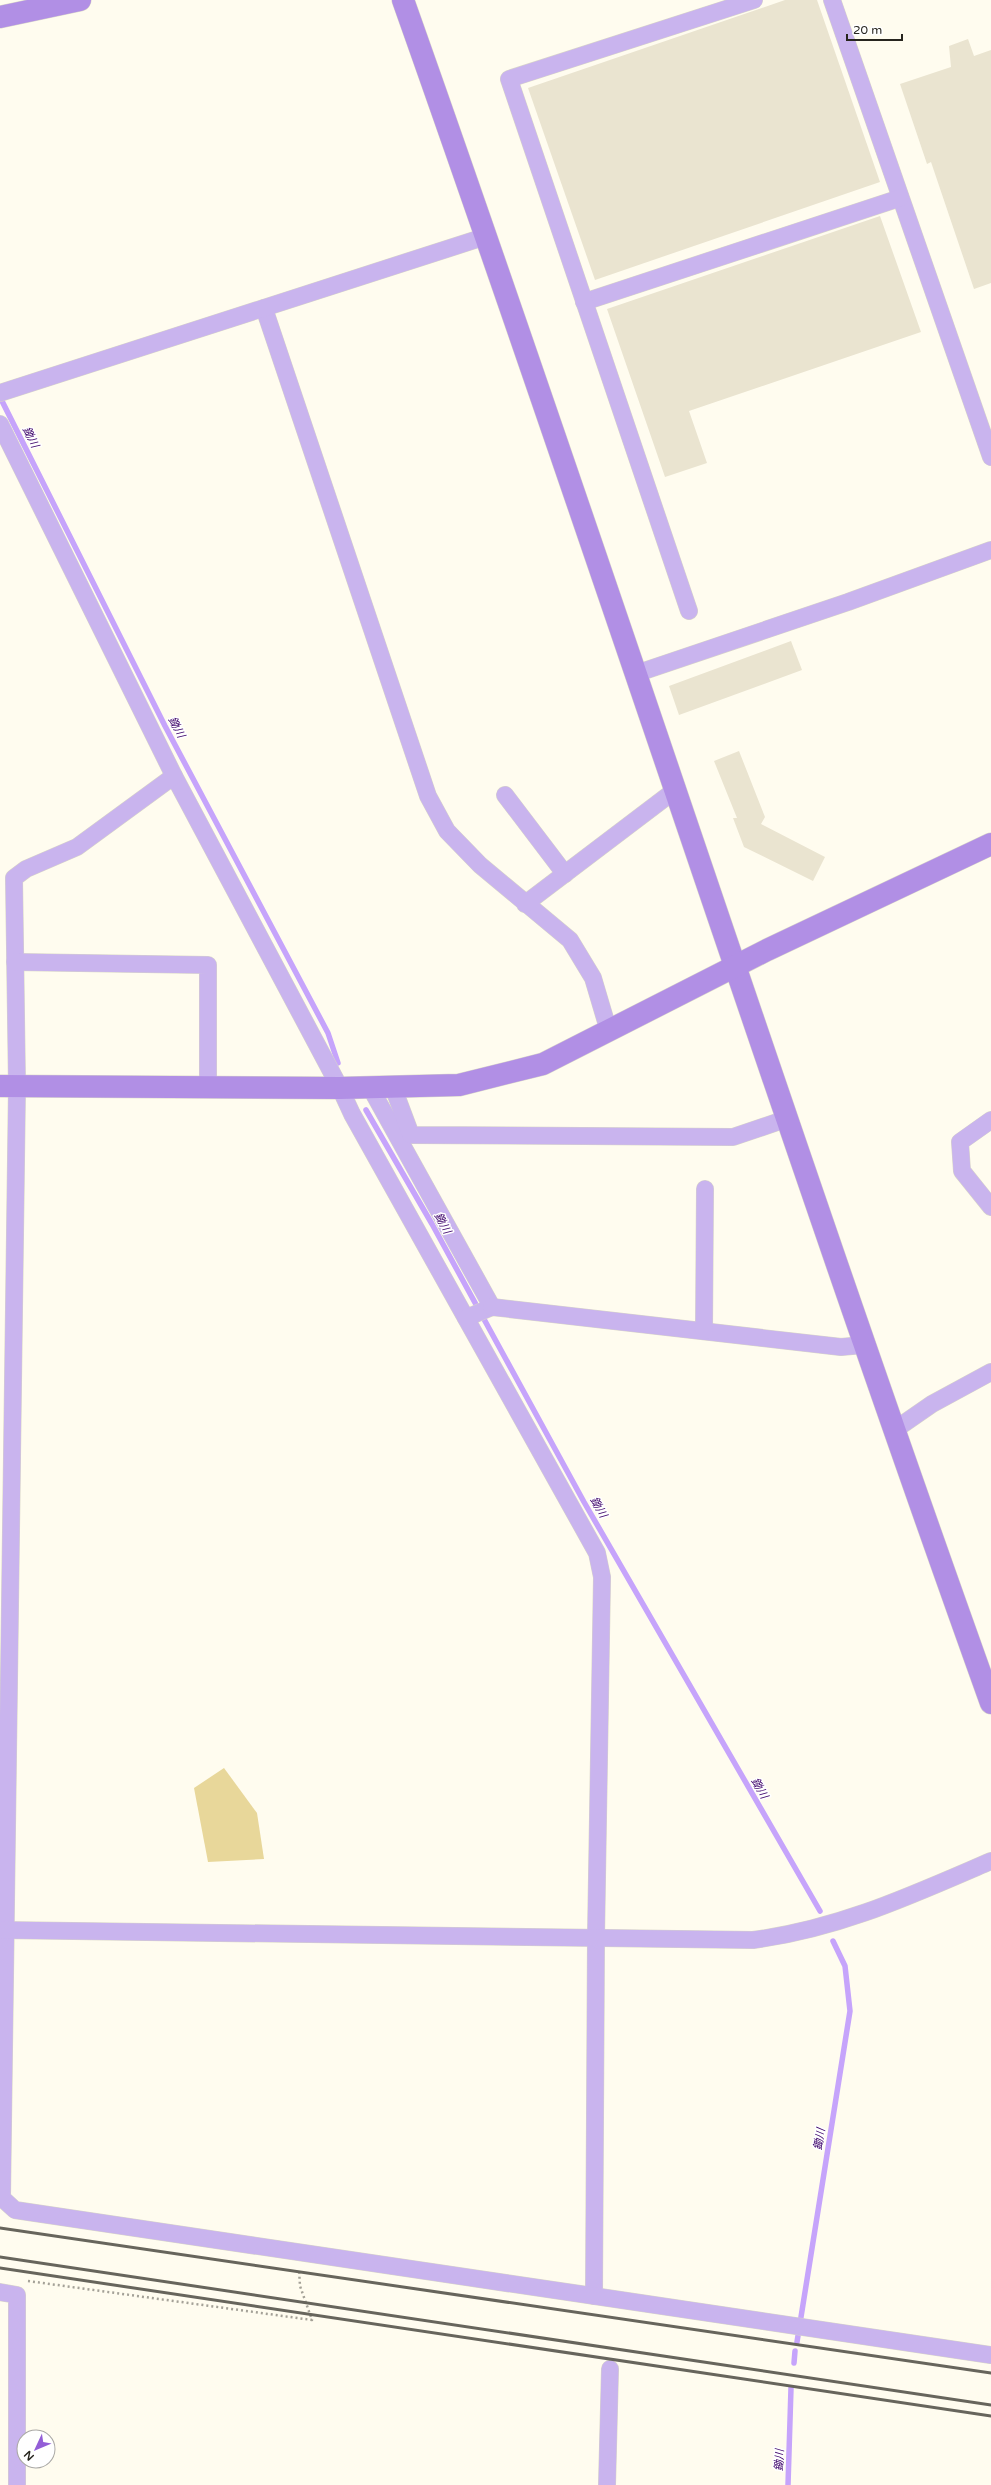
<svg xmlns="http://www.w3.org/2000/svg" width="991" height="2485" font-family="'Varela Round','Noto Sans JP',sans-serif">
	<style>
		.green { fill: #e8d79a }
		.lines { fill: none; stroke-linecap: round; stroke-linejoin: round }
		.stream { stroke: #c6a4fb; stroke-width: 5.5 }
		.building { fill: #eae4d0 }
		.street-casing { stroke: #d8d5c9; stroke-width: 18 }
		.secondary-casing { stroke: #d8d5c9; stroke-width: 23 }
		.path { stroke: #a4a197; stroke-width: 2.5; stroke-dasharray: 2 3; stroke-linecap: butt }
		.street { stroke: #c9b4ee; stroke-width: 17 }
		.secondary { stroke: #b18fe5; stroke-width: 22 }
		.rail { stroke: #67655c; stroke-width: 3 }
		.labels { text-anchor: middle; stroke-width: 3; stroke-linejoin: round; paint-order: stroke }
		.water-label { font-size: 11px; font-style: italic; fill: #3b0069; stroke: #fff }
	</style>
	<rect width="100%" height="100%" fill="#fffcef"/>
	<polygon class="green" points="224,1768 257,1813 264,1859 208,1862 194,1788"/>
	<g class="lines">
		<g class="stream">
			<polyline points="0,397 165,726 328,1033 338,1063"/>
			<polyline points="366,1110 432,1224 584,1502 820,1911"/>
			<polyline points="797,2342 850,2011 845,1966 833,1941"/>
			<polyline points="794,2363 795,2351"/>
			<polyline points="788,2485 791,2388"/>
		</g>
	</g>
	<g class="building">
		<polygon points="785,0 817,0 880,182 595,280 528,88"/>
		<polygon points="968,39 974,56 991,50 991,283 974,289 931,162 927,164 900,84 951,67 949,46"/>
		<polygon points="880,216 921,332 689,411 707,463 665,477 607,309"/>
		<polygon points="791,641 802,670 679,715 669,686"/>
		<polygon points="739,751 765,817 761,824 825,857 813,881 744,847 733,818 737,818 714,761"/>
	</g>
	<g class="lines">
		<g class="street-casing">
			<g id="street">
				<polyline points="832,0 991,457"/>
				<polyline points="584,302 900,198"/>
				<polyline points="264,308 428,796 447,831 480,865 570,940 593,978 609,1032"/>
				<polyline points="0,393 487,236"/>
				<polyline points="0,424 174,776 340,1088 352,1114 597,1553 602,1577 596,1937 594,2296"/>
				<polyline points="689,611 509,79 754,0"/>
				<polyline points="635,674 848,602 991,550"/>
				<polyline points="174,776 77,847 26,869 14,878 17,1086 2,2198 15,2210 991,2355"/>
				<polyline points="505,795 565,874"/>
				<polyline points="525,904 674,791"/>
				<polyline points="15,962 208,965 208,1087"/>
				<polyline points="370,1087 492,1307 466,1318"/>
				<polyline points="393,1087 411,1135 733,1137 786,1119"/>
				<polyline points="991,1120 960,1142 962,1171 991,1207"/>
				<polyline points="492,1307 841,1347 863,1345"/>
				<polyline points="704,1331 705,1189"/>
				<polyline points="893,1431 932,1404 991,1372"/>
				<path d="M0,1930L753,1940C839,1929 912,1895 991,1861"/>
				<polyline points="0,2292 17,2295 17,2485"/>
				<polyline points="607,2485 610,2369"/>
			</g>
		</g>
		<g class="secondary-casing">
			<g id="secondary">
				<path d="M403,0C604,566 788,1138 991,1703"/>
				<polyline points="0,17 80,0"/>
				<polyline points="0,1086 340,1088 459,1085 543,1064 767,950 991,844"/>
			</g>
		</g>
		<polyline class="path" points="28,2281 312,2320 300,2286 299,2270"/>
		<use href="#street" class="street"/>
		<use href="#secondary" class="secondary"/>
		<g class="rail">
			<polyline points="0,2228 991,2373"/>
			<polyline points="0,2257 991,2405"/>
			<polyline points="0,2268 991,2416"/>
		</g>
	</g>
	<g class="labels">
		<g class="water-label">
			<text transform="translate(31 437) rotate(63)" y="4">鋤川</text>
			<text transform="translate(177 727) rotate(62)" y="4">鋤川</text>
			<text transform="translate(443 1223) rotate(61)" y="4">鋤川</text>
			<text transform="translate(599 1507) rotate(60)" y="4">鋤川</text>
			<text transform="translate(760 1788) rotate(60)" y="4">鋤川</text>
			<text transform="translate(819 2139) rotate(-81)" y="4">鋤川</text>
			<text transform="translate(779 2460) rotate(-88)" y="4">鋤川</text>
		</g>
	</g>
	<g transform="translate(36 2449) rotate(226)"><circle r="19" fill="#ffffff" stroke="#a9a8a5"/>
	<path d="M0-3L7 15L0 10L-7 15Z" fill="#935ed7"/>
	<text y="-6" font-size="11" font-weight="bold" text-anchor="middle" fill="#27251e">N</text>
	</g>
	<path d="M847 34v6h55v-6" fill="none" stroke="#27251e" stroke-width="2"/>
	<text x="853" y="34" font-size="12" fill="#27251e" stroke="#ffffff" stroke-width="3" paint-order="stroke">20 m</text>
</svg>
